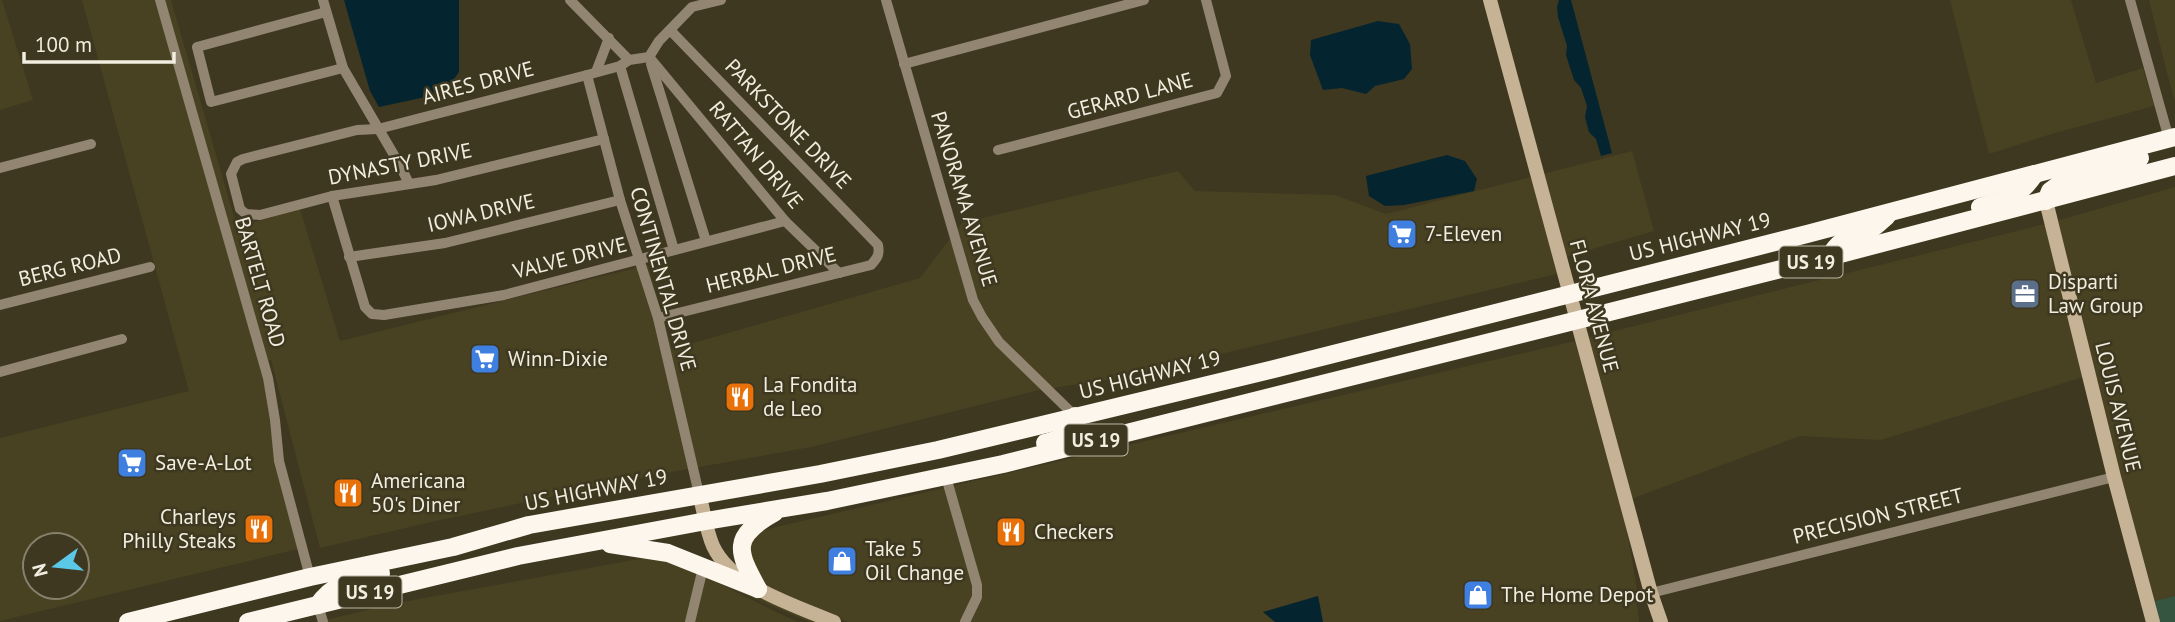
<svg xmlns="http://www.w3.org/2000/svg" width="2175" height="622" font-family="'PT Sans',sans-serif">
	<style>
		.built { fill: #484122; fill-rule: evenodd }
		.green { fill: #365540 }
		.water { fill: #04242f }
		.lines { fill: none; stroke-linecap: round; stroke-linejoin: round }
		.street { stroke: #928673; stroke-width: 10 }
		.secondary { stroke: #c6b294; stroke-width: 14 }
		.highway { stroke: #fcf6ed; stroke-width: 18 }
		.labels { text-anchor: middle; stroke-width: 5; stroke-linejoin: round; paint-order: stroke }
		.shield { fill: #3e3820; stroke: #bbb7a6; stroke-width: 2 }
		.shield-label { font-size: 19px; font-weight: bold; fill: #f1eddf }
		.street-label { font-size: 21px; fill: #f1eddf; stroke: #3e3820 }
		.poi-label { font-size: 21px; fill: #f1eddf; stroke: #3e3820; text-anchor: start }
	</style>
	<rect width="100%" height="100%" fill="#3e3820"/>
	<g class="built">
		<polygon points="0,0 2,0 33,100 0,110"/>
		<path d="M82,0H171L237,227L300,209L340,341L648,265L672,349L920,278L962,223L1178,171L1195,191L1335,195L1386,214L1632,151L1654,231L1565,257L1569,271L1242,349L1113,379L1039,390L811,447L655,475L431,522L320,548L271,360L261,362L275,455L298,549L0,621V438L189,391ZM35,545H77V587H35Z"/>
		<polygon points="1950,0 2071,0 2096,83 2143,68 2154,106 2048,135 1989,154"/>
		<polygon points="2149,0 2175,0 2175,101 2167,73"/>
		<polygon points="2175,187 2175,596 2155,601 2159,622 2120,475 2056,221"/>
		<polygon points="2045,224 2083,377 1881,440 1800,436 1631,499 1586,338"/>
		<polygon points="1575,341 1627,530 1638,596 1636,597 1639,622 1323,622 1318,596 1263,612 1275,622 848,622 762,585 749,560 749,545 755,532"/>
		<polygon points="655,556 820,622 810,622 724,586 797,622 317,622 397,603"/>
	</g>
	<polygon class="green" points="2175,596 2175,622 2159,622 2155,601"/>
	<g class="water">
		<polygon points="344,0 459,0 459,72 444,93 379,107 370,91"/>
		<polygon points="1559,0 1571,0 1612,153 1601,156 1596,139 1589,132 1585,117 1587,106 1581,88 1574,80 1566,55 1567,46 1558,17 1557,7"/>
		<polygon points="1378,21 1399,24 1410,44 1412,69 1404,79 1375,86 1366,94 1342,88 1323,90 1310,55 1311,40"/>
		<polygon points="1447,155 1465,161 1477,179 1474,191 1404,205 1385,206 1369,196 1366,176"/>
		<polygon points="1318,596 1323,622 1275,622 1263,612"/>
	</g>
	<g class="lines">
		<g class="street">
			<polyline points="160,0 268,378 275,420 279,461 310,577"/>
			<polyline points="323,0 343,68 401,167 409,184"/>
			<polyline points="570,0 629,60"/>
			<polyline points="886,0 973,300 982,317 999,342 1075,416"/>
			<polyline points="2130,0 2169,139"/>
			<polyline points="326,12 197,47 211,102 343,68"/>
			<polyline points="649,57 785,221 839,273"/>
			<polyline points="651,64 706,241"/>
			<polyline points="904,64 1144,0"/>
			<polyline points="620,66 674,250"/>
			<polyline points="596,72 609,38"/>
			<polyline points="587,75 620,200 658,318 699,494"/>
			<polyline points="604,139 436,180 332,196 260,215 246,214 240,209 231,174 237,162 243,159 357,130 378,129 587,75 620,66 629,60 649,57 659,41 692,7 721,0"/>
			<polyline points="998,150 1217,93 1226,76 1206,0"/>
			<polyline points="0,168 91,144"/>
			<polyline points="332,196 365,307 372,314 384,315 504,295 785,221"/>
			<polyline points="349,257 445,243 620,200"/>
			<polyline points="0,305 150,267"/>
			<path d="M658,318L871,265C877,258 880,255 878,245L670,30"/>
			<polyline points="0,372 122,339"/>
			<polyline points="946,477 977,585 977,597 965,622"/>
			<polyline points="1651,593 2114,477"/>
			<polyline points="318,605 323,622"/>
			<polyline points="690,622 703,568"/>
		</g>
		<g class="secondary">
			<polyline points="1490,0 1651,593 1661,622"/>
			<polyline points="2046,201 2114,477 2153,622"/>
			<path d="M699,494C704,511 706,530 713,546C732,587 795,605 834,622"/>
		</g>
		<g class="highway">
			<polyline points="2046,201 2050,191 2061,183 2140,158"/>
			<path d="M1980,207C2008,198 2017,200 2035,174"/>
			<path d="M1829,257C1843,234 1848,242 1868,231C1875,228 1881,221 1887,216"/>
			<path d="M1045,443C1062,438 1075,436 1075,416"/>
			<polyline points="610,544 668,553 758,589"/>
			<path d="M758,589C737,551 731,537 774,513"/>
			<path d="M318,605C333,582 356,579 381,573"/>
			<polyline points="128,622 310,577 453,547 529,525 820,474 938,450 1278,368 1807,234 2175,137"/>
			<polyline points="248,622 518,556 706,521 827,501 1003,464 1829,257 2175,166"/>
		</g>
	</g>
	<defs>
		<g id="supermarket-square" transform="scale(1.575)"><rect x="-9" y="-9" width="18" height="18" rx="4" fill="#3f7fe0" stroke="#3e3820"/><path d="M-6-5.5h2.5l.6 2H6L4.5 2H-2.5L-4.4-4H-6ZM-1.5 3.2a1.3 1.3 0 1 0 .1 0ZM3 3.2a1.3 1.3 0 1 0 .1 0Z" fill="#fff"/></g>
		<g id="office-square" transform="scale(1.575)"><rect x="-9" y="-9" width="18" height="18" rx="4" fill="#5c6f8a" stroke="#3e3820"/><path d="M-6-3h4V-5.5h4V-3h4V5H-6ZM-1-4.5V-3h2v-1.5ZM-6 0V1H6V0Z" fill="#fff"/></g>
		<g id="restaurant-square" transform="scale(1.575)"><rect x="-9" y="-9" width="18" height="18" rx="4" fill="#e8710a" stroke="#3e3820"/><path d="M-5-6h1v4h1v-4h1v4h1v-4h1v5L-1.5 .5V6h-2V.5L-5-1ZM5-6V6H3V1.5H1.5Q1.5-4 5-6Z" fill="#fff"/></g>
		<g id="shop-square" transform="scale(1.575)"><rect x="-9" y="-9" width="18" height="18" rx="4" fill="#3f7fe0" stroke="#3e3820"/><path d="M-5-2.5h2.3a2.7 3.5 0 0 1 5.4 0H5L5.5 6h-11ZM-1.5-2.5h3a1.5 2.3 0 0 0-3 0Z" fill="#fff"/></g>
	</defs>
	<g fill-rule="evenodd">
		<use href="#supermarket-square" x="1402" y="234"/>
		<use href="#office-square" x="2025" y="294"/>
		<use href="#supermarket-square" x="485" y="359"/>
		<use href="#restaurant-square" x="740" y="397"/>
		<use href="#supermarket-square" x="132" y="463"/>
		<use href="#restaurant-square" x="348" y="493"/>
		<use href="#restaurant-square" x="259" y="529"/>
		<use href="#restaurant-square" x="1011" y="532"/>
		<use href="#shop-square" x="842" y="561"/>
		<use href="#shop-square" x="1478" y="595"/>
	</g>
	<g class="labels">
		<g class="shield">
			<rect x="1779.5" y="246.5" width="63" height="31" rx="5"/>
			<rect x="1064.5" y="424.5" width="63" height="31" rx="5"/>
			<rect x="338.5" y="576.5" width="63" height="31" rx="5"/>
		</g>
		<g class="shield-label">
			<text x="1811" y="269">US 19</text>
			<text x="1096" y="447">US 19</text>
			<text x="370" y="599">US 19</text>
		</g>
		<g class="street-label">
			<text transform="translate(478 83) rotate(-15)" y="7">AIRES DRIVE</text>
			<text transform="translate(1130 96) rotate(-15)" y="7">GERARD LANE</text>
			<text transform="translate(788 124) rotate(46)" y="7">PARKSTONE DRIVE</text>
			<text transform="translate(756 155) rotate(50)" y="7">RATTAN DRIVE</text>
			<text transform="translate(400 164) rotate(-11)" y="7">DYNASTY DRIVE</text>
			<text transform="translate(964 199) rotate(73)" y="7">PANORAMA AVENUE</text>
			<text transform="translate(481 213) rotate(-13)" y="7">IOWA DRIVE</text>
			<text transform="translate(1700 237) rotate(-14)" y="7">US HIGHWAY 19</text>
			<text transform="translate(570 258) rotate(-14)" y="7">VALVE DRIVE</text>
			<text transform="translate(70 267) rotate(-14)" y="7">BERG ROAD</text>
			<text transform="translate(771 270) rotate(-14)" y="7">HERBAL DRIVE</text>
			<text transform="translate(663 279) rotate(74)" y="7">CONTINENTAL DRIVE</text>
			<text transform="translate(260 282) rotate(74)" y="7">BARTELT ROAD</text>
			<text transform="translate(1594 306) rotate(75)" y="7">FLORA AVENUE</text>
			<text transform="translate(1150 375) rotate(-14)" y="7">US HIGHWAY 19</text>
			<text transform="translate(2118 407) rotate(76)" y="7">LOUIS AVENUE</text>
			<text transform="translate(596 490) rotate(-11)" y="7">US HIGHWAY 19</text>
			<text transform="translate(1878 516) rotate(-14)" y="7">PRECISION STREET</text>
		</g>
		<g class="poi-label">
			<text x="1425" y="241">7-Eleven</text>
			<text x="2048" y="289">Disparti<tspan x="2048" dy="24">Law Group</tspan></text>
			<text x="508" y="366">Winn-Dixie</text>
			<text x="763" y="392">La Fondita<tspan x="763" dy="24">de Leo</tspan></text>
			<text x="155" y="470">Save-A-Lot</text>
			<text x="371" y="488">Americana<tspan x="371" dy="24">50's Diner</tspan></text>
			<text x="236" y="524" text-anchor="end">Charleys<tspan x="236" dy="24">Philly Steaks</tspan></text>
			<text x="1034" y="539">Checkers</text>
			<text x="865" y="556">Take 5<tspan x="865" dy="24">Oil Change</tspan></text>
			<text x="1501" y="602">The Home Depot</text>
		</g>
	</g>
	<g transform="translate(56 566) rotate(255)"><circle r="33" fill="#3e3820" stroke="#86806c" stroke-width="2"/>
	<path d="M0-5L12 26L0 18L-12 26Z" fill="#5bc8e7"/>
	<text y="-10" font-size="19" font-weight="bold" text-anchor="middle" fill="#f1eddf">N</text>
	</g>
	<path d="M24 52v10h150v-10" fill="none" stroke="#f1eddf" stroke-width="3.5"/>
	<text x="35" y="52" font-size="21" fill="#f1eddf" stroke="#3e3820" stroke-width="5" paint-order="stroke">100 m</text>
</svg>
